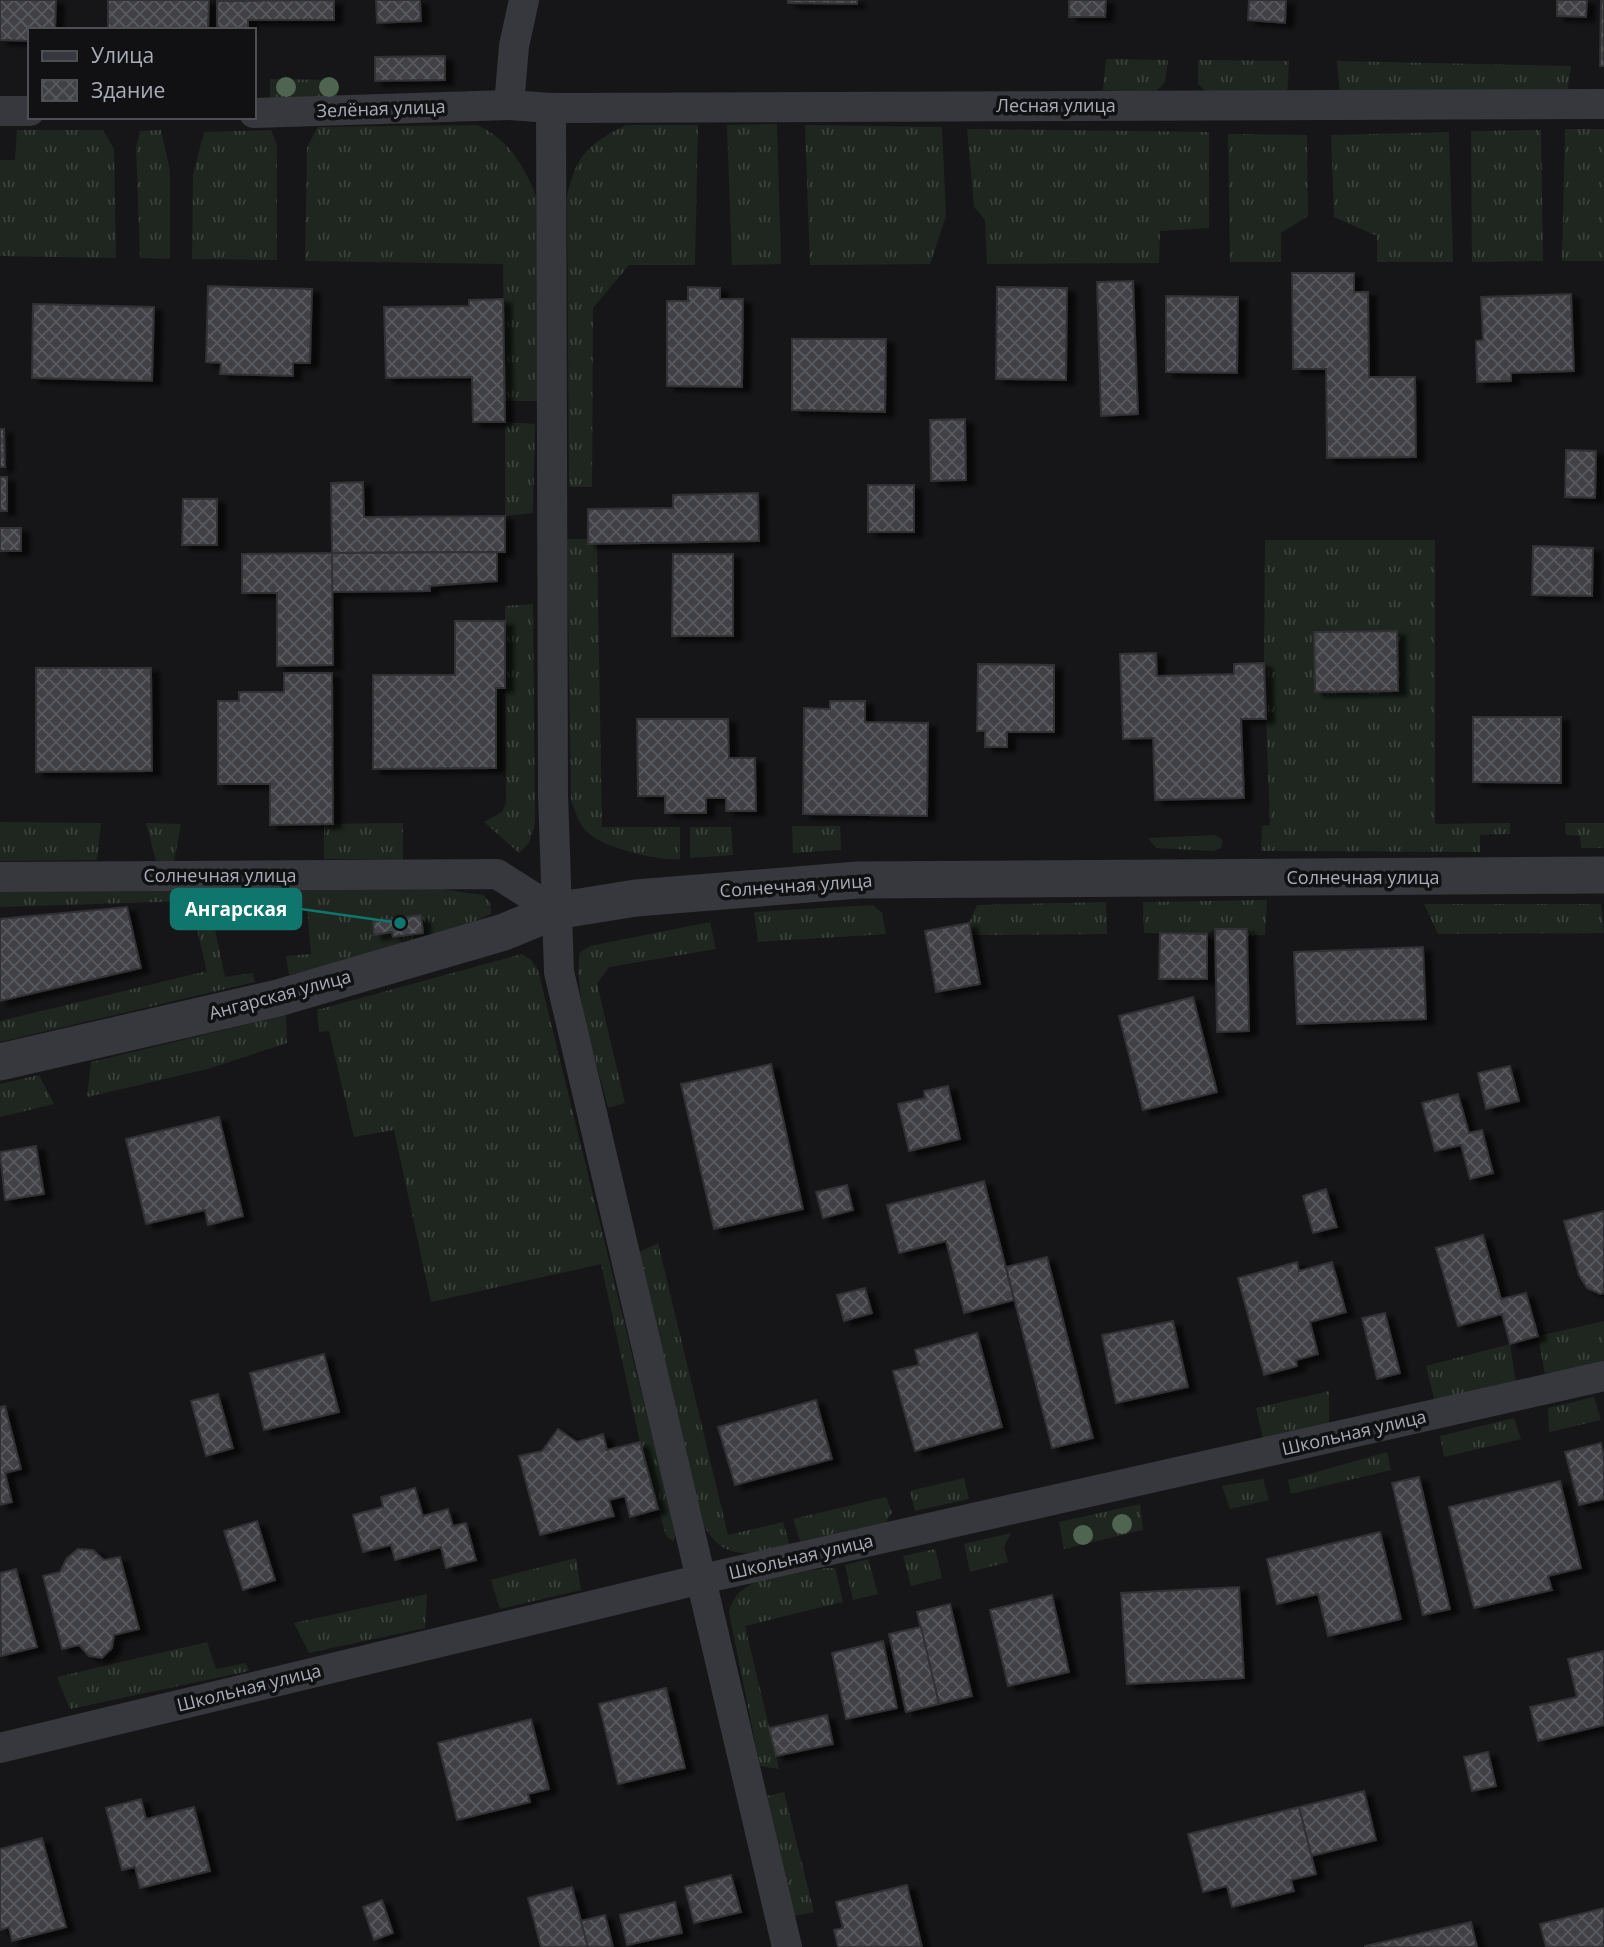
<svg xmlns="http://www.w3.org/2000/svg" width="1604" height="1947" font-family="'Open Sans',sans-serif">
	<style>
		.grass { fill: url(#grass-tufts) }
		.building { fill: url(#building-cross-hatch); stroke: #303034; stroke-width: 2; filter: url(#shadow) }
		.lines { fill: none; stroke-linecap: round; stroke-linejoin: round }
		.minor { stroke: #37383d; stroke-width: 30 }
		.tertiary { stroke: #37383d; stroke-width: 37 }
		.tree { fill: #506452 }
		.labels { text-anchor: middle; stroke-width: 7; stroke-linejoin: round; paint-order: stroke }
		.street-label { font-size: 18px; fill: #a8adb8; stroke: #111113 }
		.leader { fill: none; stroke: #0f766e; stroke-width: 2.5 }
		.callout-dot { fill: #0f766e; stroke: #111113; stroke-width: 2.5 }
		.callout { fill: #0f766e; stroke: #0f766e; stroke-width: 2.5 }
		.callout-label { font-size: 19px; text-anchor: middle; font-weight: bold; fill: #fff }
	</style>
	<defs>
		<pattern id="grass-tufts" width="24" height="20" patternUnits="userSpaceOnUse" patternTransform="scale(1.75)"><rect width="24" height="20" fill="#1e261f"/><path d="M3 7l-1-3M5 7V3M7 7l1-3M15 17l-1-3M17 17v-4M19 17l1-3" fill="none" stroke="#3c433d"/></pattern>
		<pattern id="building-cross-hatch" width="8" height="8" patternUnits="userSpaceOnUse" patternTransform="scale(1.75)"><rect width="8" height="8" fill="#404145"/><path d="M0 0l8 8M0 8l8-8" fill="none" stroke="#595a5e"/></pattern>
		<filter id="shadow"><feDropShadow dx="8" dy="4.5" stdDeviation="2" flood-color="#0009"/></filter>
	</defs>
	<rect width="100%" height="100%" fill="#161618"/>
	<g class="grass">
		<polygon points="1106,59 1168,60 1165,82 1155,93 1103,90"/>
		<polygon points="1198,60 1289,61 1287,95 1208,94 1198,84"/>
		<polygon points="1337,61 1571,66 1567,93 1340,94"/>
		<polygon points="270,79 337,80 337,99 270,99"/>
		<polygon points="777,124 781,264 732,265 727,125"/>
		<path d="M477,125C508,139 524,165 536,196L537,401H505L503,264L305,261L307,147L318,127Z"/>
		<path d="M626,125H698L695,265H629L593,308L592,487H569L567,196C577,154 588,144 626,125Z"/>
		<polygon points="805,125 942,127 946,216 930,264 810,265"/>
		<polygon points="967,129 1209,132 1209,228 1160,231 1159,263 987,264 985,220 974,207"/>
		<polygon points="1565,129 1604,129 1604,261 1562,261"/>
		<polygon points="17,130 103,130 114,149 116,258 0,256 0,160 15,160"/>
		<polygon points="161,130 170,171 170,259 140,258 136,147 140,131"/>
		<polygon points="271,130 277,145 277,260 192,259 193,175 204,132"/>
		<polygon points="1541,130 1543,261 1472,262 1471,131"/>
		<polygon points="1449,132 1453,262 1377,262 1377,236 1334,217 1331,135"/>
		<polygon points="1228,134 1307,135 1308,216 1281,233 1281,262 1230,262"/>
		<polygon points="505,422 535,424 533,513 505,516"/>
		<path d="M567,539H589L597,543L602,827H680V859C658,861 601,848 585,830C578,822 575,810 571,800Z"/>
		<polygon points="1265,540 1435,540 1435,824 1510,823 1510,834 1480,835 1480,852 1261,851 1262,826 1270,825 1264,663"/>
		<polygon points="533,604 535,823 529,843 519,853 484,822 502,812 506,803 505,606"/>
		<polygon points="0,822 101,823 97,860 0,861"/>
		<polygon points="146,823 181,824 174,861 156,861"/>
		<polygon points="403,823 403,860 324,859 324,824"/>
		<polygon points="1565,823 1604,823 1604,848 1581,848 1580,836 1566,835"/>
		<polygon points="792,826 840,826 841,850 793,853"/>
		<polygon points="690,827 731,827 733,855 690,858"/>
		<polygon points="1215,835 1223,840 1221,848 1213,851 1156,848 1148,838"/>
		<polygon points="433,888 483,895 491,903 491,914 453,931 289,975 286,956 311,954 307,908 281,907 269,891"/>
		<path d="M0,890H232L240,897C237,910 222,908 211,910L225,977L253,973L255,982L0,1042V1021L207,971L190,901L0,907Z"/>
		<polygon points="1267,900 1265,935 1247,936 1246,929 1215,929 1207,934 1144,933 1143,902"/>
		<polygon points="1106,902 1107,934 971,935 969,923 977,905"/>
		<polygon points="1424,904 1601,904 1604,933 1438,934"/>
		<polygon points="873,905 882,913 886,934 758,942 754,912"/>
		<path d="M710,922L716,949L609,967L597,984L625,1103L608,1108C598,1066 572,993 580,952L590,946Z"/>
		<polygon points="522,954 531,960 538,970 676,1534 673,1541 666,1536 640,1442 601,1264 431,1302 394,1130 354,1137 329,1031 319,1032 317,1010"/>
		<polygon points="286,1015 287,1043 208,1069 87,1097 91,1062"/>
		<polygon points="39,1075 54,1104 0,1117 0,1084"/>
		<path d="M658,1243L728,1535L783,1522L790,1546C754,1553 725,1564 704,1526L639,1252Z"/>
		<polygon points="1604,1321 1604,1361 1545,1374 1538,1336"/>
		<polygon points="1510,1344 1516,1383 1435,1402 1426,1366"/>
		<polygon points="1329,1391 1329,1424 1263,1439 1256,1408"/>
		<polygon points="1594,1397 1601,1420 1549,1432 1548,1408"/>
		<polygon points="1514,1418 1521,1439 1444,1457 1440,1436"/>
		<polygon points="1387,1452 1391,1470 1291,1494 1288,1480"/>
		<polygon points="964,1478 969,1499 915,1511 910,1491"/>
		<polygon points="1263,1479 1269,1500 1230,1509 1222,1486"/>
		<polygon points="886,1497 892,1512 885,1523 800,1541 793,1519"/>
		<polygon points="1140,1504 1143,1530 1064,1549 1059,1522"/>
		<polygon points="1011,1533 1004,1547 1008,1562 970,1572 964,1544"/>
		<polygon points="935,1549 942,1578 911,1586 903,1556"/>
		<polygon points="576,1558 581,1590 500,1609 491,1580"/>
		<polygon points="868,1559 878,1594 853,1600 845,1565"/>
		<path d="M826,1568H835L843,1602L745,1626L779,1769L760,1766L729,1613C735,1573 794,1574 826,1568Z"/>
		<polygon points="427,1594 425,1628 309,1653 294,1623"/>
		<polygon points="207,1642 216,1669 246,1663 249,1671 70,1709 57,1677"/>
		<polygon points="784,1792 814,1912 794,1916 767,1796"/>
	</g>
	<g class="building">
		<polygon points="0,0 56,0 55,30 30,30 30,41 0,40"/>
		<polygon points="108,0 209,0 208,30 108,30"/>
		<polygon points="334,0 334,20 248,20 248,30 217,30 217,1"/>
		<polygon points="376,0 420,0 421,21 377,23"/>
		<polygon points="788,0 857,0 857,4 788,3"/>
		<polygon points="1069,0 1106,0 1105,17 1069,17"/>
		<polygon points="1249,0 1286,0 1285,23 1248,20"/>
		<polygon points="1557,0 1587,0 1586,17 1557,16"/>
		<polygon points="1601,0 1604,0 1604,66 1600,66"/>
		<polygon points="445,56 445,80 375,81 375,57"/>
		<polygon points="1292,273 1354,273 1354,292 1368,292 1369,377 1415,377 1416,457 1327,458 1326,369 1293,369"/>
		<polygon points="1133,281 1138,414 1101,416 1097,282"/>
		<polygon points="208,286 312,289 310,363 293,363 293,376 220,374 221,363 206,362"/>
		<polygon points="688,287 720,288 720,299 743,299 742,387 667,386 667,301 688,301"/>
		<polygon points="997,287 1067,288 1066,380 996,379"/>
		<polygon points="1571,294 1574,371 1511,373 1511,381 1477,382 1476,341 1483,340 1481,297"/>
		<polygon points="1166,296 1238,297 1237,373 1166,372"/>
		<polygon points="503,299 505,422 473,422 472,377 386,378 384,307 469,306 469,300"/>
		<polygon points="33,304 154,307 152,381 32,378"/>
		<polygon points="792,339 886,339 885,412 792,410"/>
		<polygon points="965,419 966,480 931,481 930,420"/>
		<polygon points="0,429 4,429 5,467 0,467"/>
		<polygon points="1566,450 1596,451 1595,498 1565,497"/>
		<rect x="0" y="477" width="7" height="34"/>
		<polygon points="363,482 364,517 505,516 505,552 332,553 331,483"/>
		<rect x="868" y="485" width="46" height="47"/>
		<polygon points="758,493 759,541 588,544 588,509 673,508 673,495"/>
		<polygon points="183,499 217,499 217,545 182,545"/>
		<rect x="0" y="528" width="21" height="23"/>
		<polygon points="1533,546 1593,548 1592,596 1532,595"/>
		<polygon points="497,552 497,581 430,586 430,591 332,592 332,553"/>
		<polygon points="332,553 333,665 277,666 277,593 242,593 242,554"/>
		<polygon points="673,554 733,554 733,636 672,636"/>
		<polygon points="455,621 505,621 505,688 496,688 496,768 373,769 373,675 455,675"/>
		<polygon points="1397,631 1398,691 1315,692 1314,632"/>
		<polygon points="1156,653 1157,676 1234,674 1234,664 1264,663 1266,719 1241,719 1244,798 1155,800 1153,738 1123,739 1120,654"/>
		<polygon points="978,664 1054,665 1054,732 1007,732 1007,747 985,747 985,731 977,731"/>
		<polygon points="36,668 151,668 152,771 36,772"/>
		<polygon points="284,673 332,673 333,824 270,825 270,784 218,784 218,701 239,701 239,692 284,692"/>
		<polygon points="830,701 865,701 865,722 928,723 927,816 803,814 804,708 830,709"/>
		<polygon points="1473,717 1561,717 1561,783 1473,782"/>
		<polygon points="637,719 728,719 729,758 755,758 756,811 726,811 726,798 706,798 706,813 665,813 665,796 638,796"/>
		<polygon points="127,907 141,968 0,1001 0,919"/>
		<polygon points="421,915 423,933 393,937 392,932 374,935 373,922"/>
		<polygon points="969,923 980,984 936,992 925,931"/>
		<polygon points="1215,929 1247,929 1249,1031 1217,1032"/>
		<polygon points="1160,933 1207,934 1207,979 1159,979"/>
		<polygon points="1423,947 1426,1019 1297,1024 1294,952"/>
		<polygon points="1193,997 1217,1092 1143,1110 1119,1016"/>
		<polygon points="771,1064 803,1209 714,1229 681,1084"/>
		<polygon points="1510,1066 1519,1101 1486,1109 1478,1073"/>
		<polygon points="948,1086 960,1139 909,1151 898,1104 925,1098 924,1091"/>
		<polygon points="1458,1094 1469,1133 1482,1130 1493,1173 1470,1179 1461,1145 1435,1151 1422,1103"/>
		<polygon points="219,1117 243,1216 208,1225 205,1210 146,1224 126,1139"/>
		<polygon points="36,1146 44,1194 5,1200 0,1152"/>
		<polygon points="984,1181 1014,1300 964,1313 946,1241 899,1253 887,1205"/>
		<polygon points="847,1185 853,1210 823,1218 816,1192"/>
		<polygon points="1326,1189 1337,1227 1313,1233 1303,1196"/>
		<polygon points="1604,1211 1604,1293 1600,1294 1587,1288 1579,1275 1564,1221"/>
		<polygon points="1483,1235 1501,1299 1526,1293 1538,1336 1510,1344 1502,1314 1458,1326 1436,1248"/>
		<polygon points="1047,1257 1093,1438 1052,1448 1006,1267"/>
		<polygon points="1297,1262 1299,1271 1332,1262 1346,1312 1310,1322 1318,1354 1296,1360 1297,1366 1264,1375 1238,1278"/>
		<polygon points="865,1288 872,1313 844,1321 837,1295"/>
		<polygon points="1385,1313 1400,1373 1377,1379 1362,1318"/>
		<polygon points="1173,1321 1188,1387 1116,1403 1102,1335"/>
		<polygon points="977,1333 1002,1427 915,1451 893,1371 919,1365 915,1350"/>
		<polygon points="324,1354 339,1412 264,1430 250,1373"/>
		<polygon points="218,1394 233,1448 206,1456 191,1401"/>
		<polygon points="816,1400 832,1459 735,1485 718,1427"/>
		<polygon points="5,1406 21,1469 5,1473 12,1502 0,1505 0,1407"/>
		<polygon points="558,1429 577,1442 603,1434 607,1450 640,1442 658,1509 630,1517 625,1496 609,1500 614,1516 540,1535 519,1456 542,1451"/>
		<polygon points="1601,1443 1604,1457 1604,1499 1579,1505 1565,1452"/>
		<polygon points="1419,1477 1450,1609 1423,1615 1392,1483"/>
		<polygon points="1560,1481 1581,1568 1548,1576 1552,1590 1474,1608 1449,1507"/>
		<polygon points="415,1488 423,1516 448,1509 453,1526 466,1523 476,1560 446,1568 441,1547 395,1560 391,1545 363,1552 353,1515 383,1507 381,1497"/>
		<polygon points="257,1521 275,1580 243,1590 224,1531"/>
		<polygon points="1380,1532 1401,1619 1328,1636 1318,1594 1277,1604 1267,1559"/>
		<polygon points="78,1549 93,1550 104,1560 120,1557 139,1629 114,1635 112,1648 102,1658 89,1656 79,1645 62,1649 43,1576 60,1572 67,1558"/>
		<polygon points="16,1569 37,1647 1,1656 0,1573"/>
		<polygon points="1239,1587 1244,1678 1127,1684 1121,1593"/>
		<polygon points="1052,1595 1069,1672 1008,1686 990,1610"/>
		<polygon points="950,1604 972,1696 939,1704 917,1612"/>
		<polygon points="921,1627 939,1704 906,1712 889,1634"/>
		<polygon points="883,1641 897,1708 846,1719 832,1653"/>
		<polygon points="1604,1651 1604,1725 1538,1741 1530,1707 1577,1697 1568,1659"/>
		<polygon points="666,1688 685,1768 618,1784 599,1704"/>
		<polygon points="827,1715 833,1744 776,1756 769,1728"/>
		<polygon points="531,1719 549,1789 528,1794 530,1802 457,1820 438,1743"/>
		<polygon points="1488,1752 1496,1786 1472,1791 1464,1757"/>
		<polygon points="1364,1791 1376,1840 1311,1856 1299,1807"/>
		<polygon points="141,1799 146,1819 194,1807 210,1871 140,1888 135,1867 122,1870 106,1808"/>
		<polygon points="1299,1807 1316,1874 1291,1880 1294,1891 1232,1907 1227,1886 1203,1892 1188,1834"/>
		<polygon points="42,1838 66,1927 12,1941 9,1927 0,1930 0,1849"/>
		<polygon points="731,1875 741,1912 694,1923 685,1887"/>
		<polygon points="907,1885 922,1947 838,1947 834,1930 843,1928 836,1902"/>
		<polygon points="572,1887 588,1947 541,1947 528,1898"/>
		<polygon points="382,1900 393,1933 374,1940 363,1907"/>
		<polygon points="675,1902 682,1933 627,1945 620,1915"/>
		<polygon points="1604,1908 1604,1947 1546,1947 1540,1924"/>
		<polygon points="605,1915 613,1947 588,1947 581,1921"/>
		<polygon points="1471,1922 1477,1947 1365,1947 1365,1946"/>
	</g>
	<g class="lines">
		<g class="minor">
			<polyline points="509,105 514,46 524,0"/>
			<polyline points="551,108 553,794 559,972 787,1947"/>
			<polyline points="0,111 30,111"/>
			<polyline points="254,113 509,105 551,108 1604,104"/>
			<polyline points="0,877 497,874 555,911"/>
			<polyline points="0,1748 702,1579 1604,1376"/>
		</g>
		<polyline class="tertiary" points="0,1062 278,998 504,932 555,911 636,898 858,880 1604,875"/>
	</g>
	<g class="tree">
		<circle cx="286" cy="87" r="10"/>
		<circle cx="329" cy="87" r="10"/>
		<circle cx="1122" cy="1524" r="10"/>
		<circle cx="1083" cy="1535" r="10"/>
	</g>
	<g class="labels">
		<g class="street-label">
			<text x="1056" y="112">Лесная улица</text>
			<text transform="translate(381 109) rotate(-2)" y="6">Зелёная улица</text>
			<text x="220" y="882">Солнечная улица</text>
			<text x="1363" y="884">Солнечная улица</text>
			<text transform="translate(796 886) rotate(-4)" y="6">Солнечная улица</text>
			<text transform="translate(280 995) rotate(-15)" y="6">Ангарская улица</text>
			<text transform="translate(1354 1433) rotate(-13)" y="6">Школьная улица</text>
			<text transform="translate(801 1557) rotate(-13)" y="6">Школьная улица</text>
			<text transform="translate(249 1688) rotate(-14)" y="6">Школьная улица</text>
		</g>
	</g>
	<path class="leader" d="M400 923L301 909"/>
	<circle class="callout-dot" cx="400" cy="923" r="7"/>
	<rect class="callout" x="171" y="889" width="130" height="40" rx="7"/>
	<g class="callout-label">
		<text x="236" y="916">Ангарская</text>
	</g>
	<rect x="28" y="28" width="228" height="91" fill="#111113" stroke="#4d4f55" stroke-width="2"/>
	<rect x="42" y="51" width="35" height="10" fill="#37383d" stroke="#4d4f55" stroke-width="2"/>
	<text x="91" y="63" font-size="21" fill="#a8adb8">Улица</text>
	<rect x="42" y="80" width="35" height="21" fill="url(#building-cross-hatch)" stroke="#4d4f55" stroke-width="2"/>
	<text x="91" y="98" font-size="21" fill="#a8adb8">Здание</text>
</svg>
